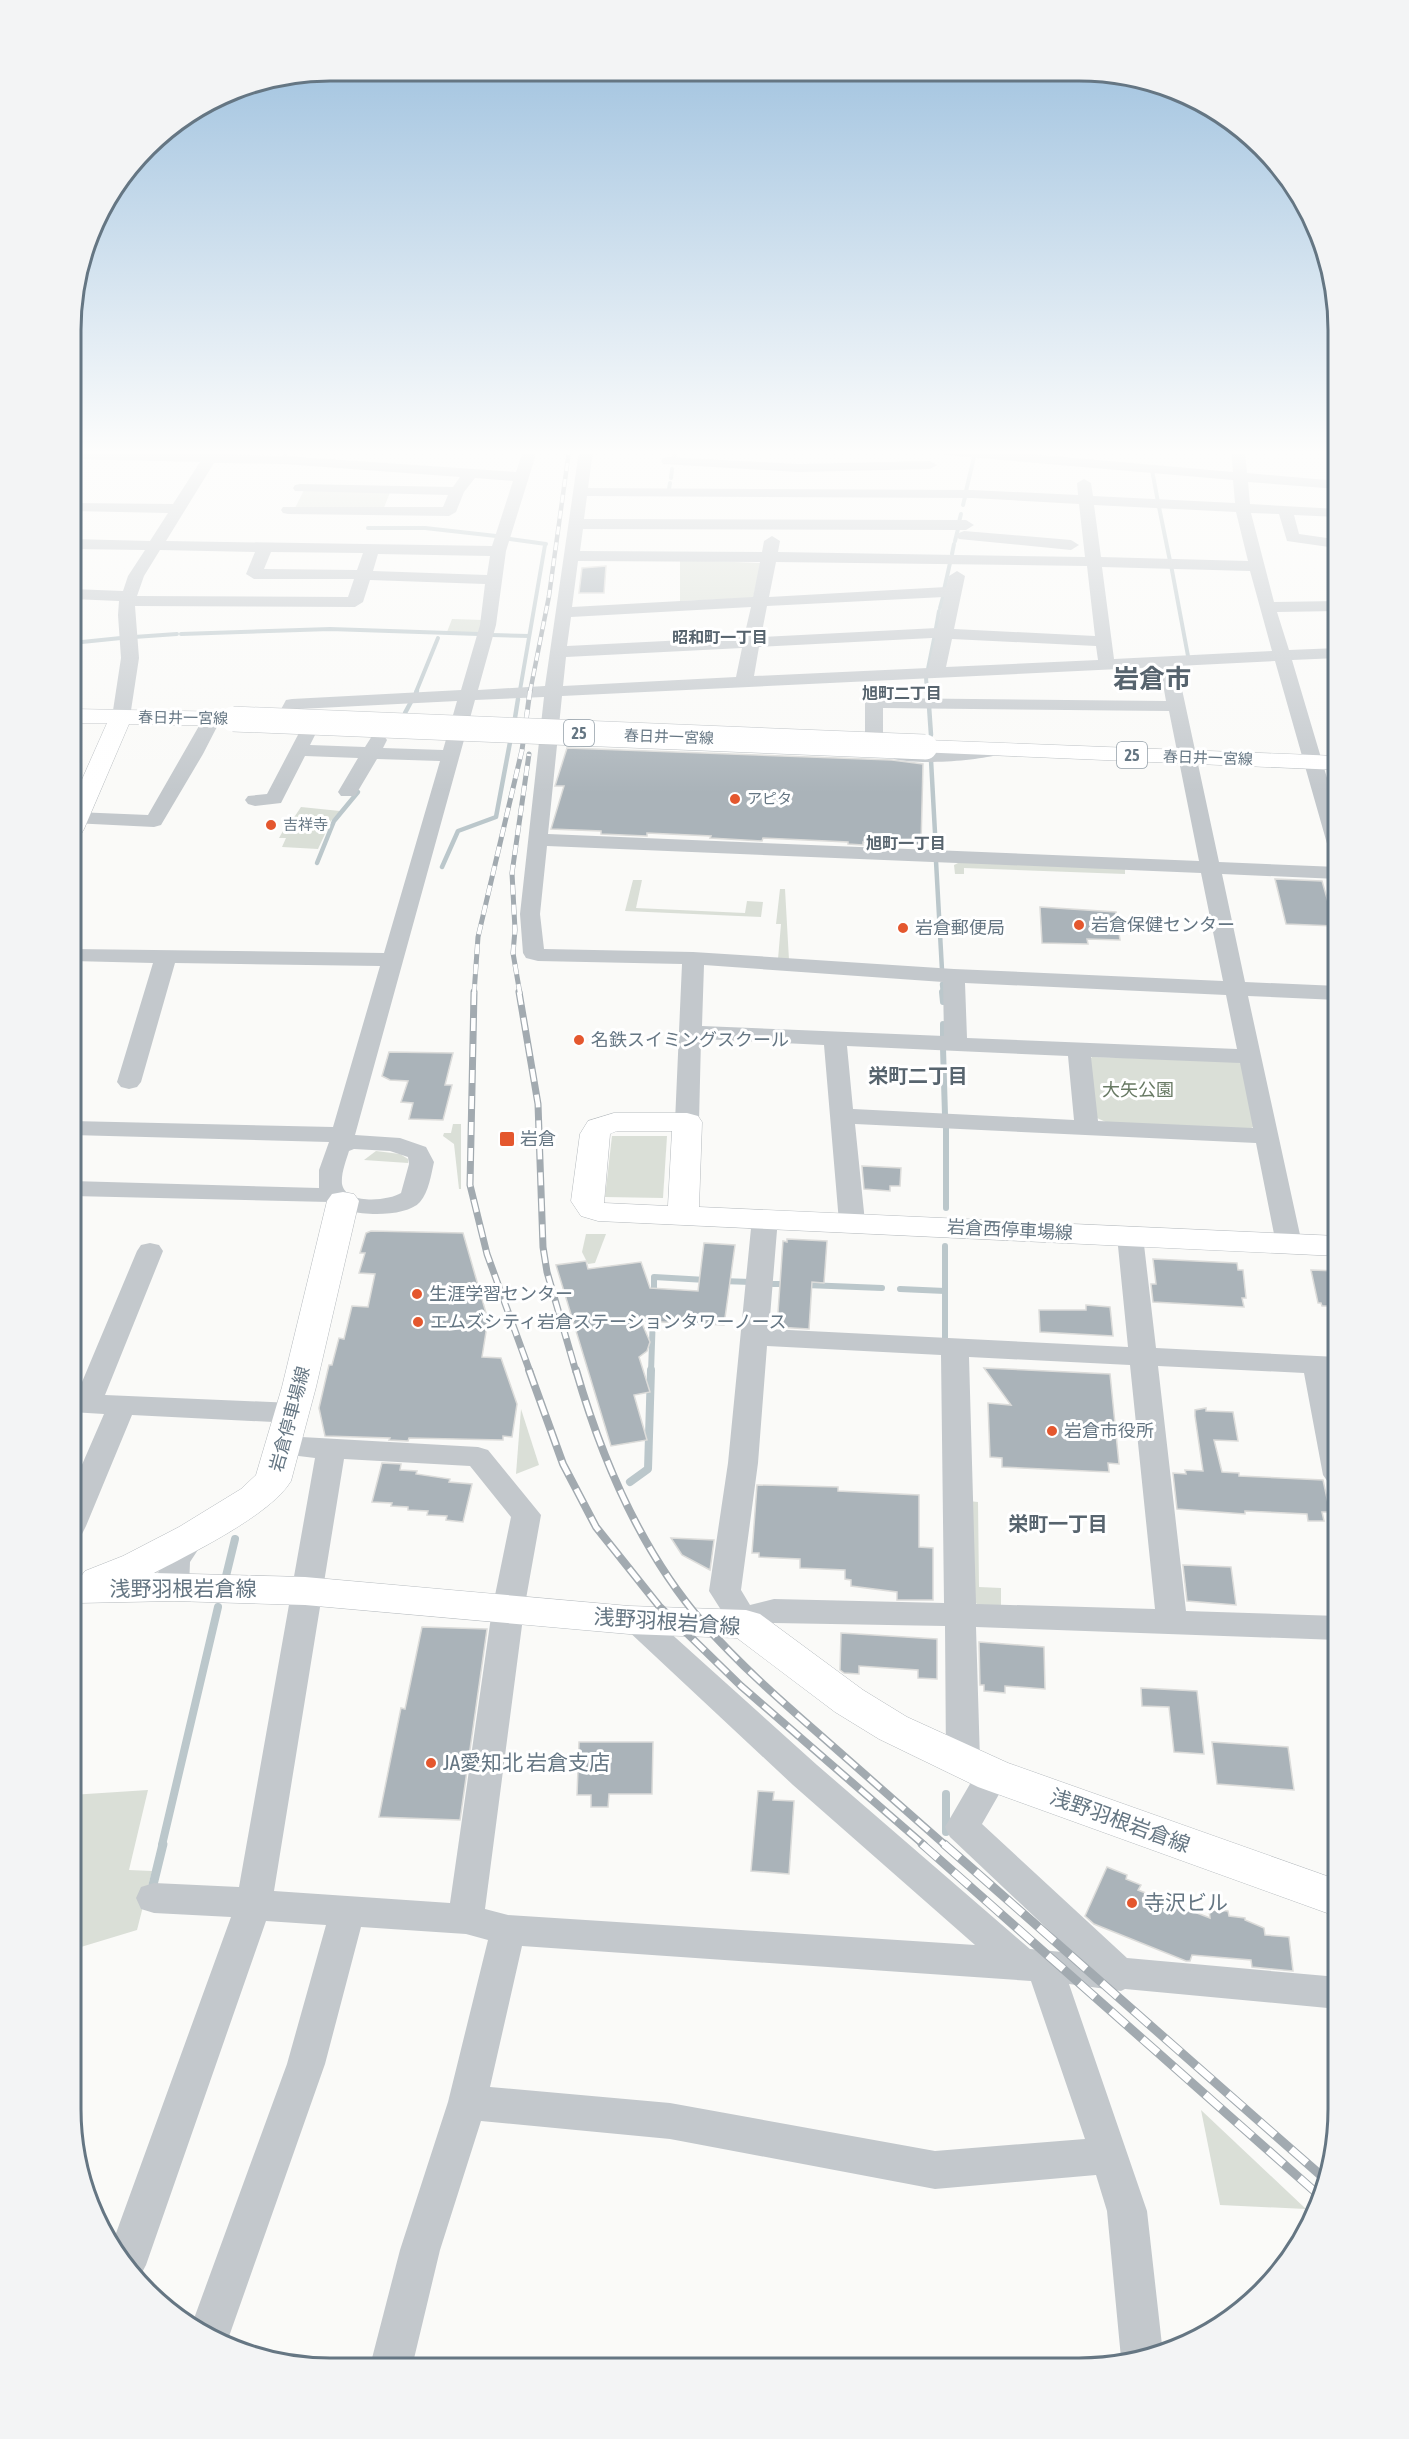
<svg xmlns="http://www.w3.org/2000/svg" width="1409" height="2439" font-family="'Asap Condensed','Noto Sans JP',sans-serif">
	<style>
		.green { fill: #dadfd7 }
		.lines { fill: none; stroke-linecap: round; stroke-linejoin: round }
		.stream-far4 { stroke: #bbc7cb; stroke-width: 4 }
		.stream-far3 { stroke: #bbc7cb; stroke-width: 4.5 }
		.stream-far2 { stroke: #bbc7cb; stroke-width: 6 }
		.stream-far1 { stroke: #bbc7cb; stroke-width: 8 }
		.stream { stroke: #bbc7cb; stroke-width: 9 }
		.building { fill: #aab3b9; stroke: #dcdcda; stroke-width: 1.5 }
		.major-casing { stroke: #b5babe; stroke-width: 1 }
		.minor { fill: #c3c8cc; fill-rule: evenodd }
		.major { fill: #fff; fill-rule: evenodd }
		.rail-far4-casing { stroke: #a2aab0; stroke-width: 4.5 }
		.rail-far3-casing { stroke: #a2aab0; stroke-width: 5 }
		.rail-far2-casing { stroke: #a2aab0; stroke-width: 7 }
		.rail-far1-casing { stroke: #a2aab0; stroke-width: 8 }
		.rail-casing { stroke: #a2aab0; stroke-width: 9 }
		.rail-far4 { stroke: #fff; stroke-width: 3; stroke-dasharray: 8; stroke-linecap: butt }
		.rail-far3 { stroke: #fff; stroke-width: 4; stroke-dasharray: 10; stroke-linecap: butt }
		.rail-far2 { stroke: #fff; stroke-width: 4.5; stroke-dasharray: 13; stroke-linecap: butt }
		.rail-far1 { stroke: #fff; stroke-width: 5; stroke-dasharray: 16; stroke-linecap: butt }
		.rail { stroke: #fff; stroke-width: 7; stroke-dasharray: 21; stroke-linecap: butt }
		.major-bridge-casing { stroke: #b5babe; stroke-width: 26; stroke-linecap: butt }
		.major-bridge { stroke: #fff; stroke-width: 25 }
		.poi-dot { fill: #e4572e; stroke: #fff; stroke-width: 2 }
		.labels { text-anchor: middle; stroke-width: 6; stroke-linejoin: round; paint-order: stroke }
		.far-street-label { font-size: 15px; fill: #657683; stroke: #fff }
		.far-poi-label { font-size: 15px; fill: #657683; stroke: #fff; text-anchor: start }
		.far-neighbourhood-label { font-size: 16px; font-weight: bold; fill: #57646e; stroke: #fff }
		.shield { fill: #fff; stroke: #939fa8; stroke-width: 1.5 }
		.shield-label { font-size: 16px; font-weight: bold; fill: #657683 }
		.poi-label { font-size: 18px; fill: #657683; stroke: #fff; text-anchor: start }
		.park-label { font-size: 18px; fill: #687a64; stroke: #fff }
		.street-label { font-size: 18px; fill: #657683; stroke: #fff }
		.neighbourhood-label { font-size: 20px; font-weight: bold; fill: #57646e; stroke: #fff }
		.near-street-label { font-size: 21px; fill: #657683; stroke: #fff }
		.near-poi-label { font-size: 21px; fill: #657683; stroke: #fff; text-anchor: start }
		.far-town-label { font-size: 26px; font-weight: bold; fill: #57646e; stroke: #fff }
		.rim { fill: none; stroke: #657683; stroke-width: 3 }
	</style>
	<rect width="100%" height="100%" fill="#fafaf8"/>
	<g class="green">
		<polygon points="304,490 391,490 383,510 295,508"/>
		<polygon points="680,560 761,563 753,598 680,601"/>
		<polygon points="452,619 483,620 479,633 447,632"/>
		<polygon points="301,807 340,811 331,821 318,849 282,847 286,838 279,838 283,831 300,832 306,824 291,822"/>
		<polygon points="960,862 1125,869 1125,874 964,868 964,874 955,874 954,865"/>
		<polygon points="633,880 642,880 636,908 745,913 747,901 763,902 761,917 625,911"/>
		<polygon points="780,889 785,889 789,960 778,959 781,924 776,924"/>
		<polygon points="1092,1057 1234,1061 1245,1065 1258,1125 1249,1129 1108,1123 1097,1118 1090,1059"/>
		<polygon points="453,1124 461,1124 461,1189 459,1189 454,1144 443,1136 444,1133 451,1133"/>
		<polygon points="612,1136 667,1136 663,1198 605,1197"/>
		<polygon points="376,1151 400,1154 408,1159 408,1163 364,1160"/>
		<polygon points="586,1234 606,1234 595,1263 588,1264 582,1252"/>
		<polygon points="521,1409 539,1465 516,1474"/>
		<polygon points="968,1501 978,1502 979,1587 1001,1588 1001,1608 982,1607 969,1599"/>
		<polygon points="148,1790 129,1870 152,1871 137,1930 71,1950 71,1795"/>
		<polygon points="1201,2110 1306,2209 1220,2205"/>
	</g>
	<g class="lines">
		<g class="stream-far4">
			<polyline points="285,451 285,455"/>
			<polyline points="674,458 675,451"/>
			<polyline points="1152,470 1158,502"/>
			<polyline points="671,478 672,469"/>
			<polyline points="669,489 670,483"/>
			<polyline points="966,491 974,457"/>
			<polyline points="963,505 965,497"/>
			<polyline points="1159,507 1170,561"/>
			<polyline points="959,522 961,514"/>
			<polyline points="368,528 425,528 496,536"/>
			<polyline points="510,539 546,544"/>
			<polyline points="955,541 958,529"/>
			<polyline points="952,554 954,544"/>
			<polyline points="1171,565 1188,656"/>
			<polyline points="944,590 950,563"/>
			<polyline points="940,608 943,597"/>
			<polyline points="936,628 939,611"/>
			<polyline points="181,634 330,629 479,634"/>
			<polyline points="492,635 529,636"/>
			<polyline points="134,637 177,634"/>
			<polyline points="72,643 121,638"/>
			<polyline points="928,669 934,639"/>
			<polyline points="926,677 927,692"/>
			<polyline points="520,690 545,545"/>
			<polyline points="416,692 438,638"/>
		</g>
		<g class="stream-far3">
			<polyline points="927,691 928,701"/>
			<polyline points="415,695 417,691"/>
			<polyline points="929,706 931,735"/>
			<polyline points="405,713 412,700"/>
			<polyline points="514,724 518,699"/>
			<polyline points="931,760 936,851"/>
			<polyline points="936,861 942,970"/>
			<polyline points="317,863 334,821 358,792"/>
			<polyline points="442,867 458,831 496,817 511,737"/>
			<polyline points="942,984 943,994"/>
		</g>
		<g class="stream-far2">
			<polyline points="942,992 943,1002"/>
			<polyline points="943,1024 943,1038"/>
			<polyline points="943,1048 945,1115"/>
			<polyline points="946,1126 946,1208"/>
			<polyline points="945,1246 945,1339"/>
			<polyline points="722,1281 751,1282"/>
			<polyline points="773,1284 787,1284"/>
			<polyline points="806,1285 882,1288"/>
			<polyline points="900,1289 945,1291"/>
			<polyline points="654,1296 654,1277 706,1280"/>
			<polyline points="651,1372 653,1315"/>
		</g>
		<g class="stream-far1">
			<polyline points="630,1482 648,1469 651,1370"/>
			<polyline points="226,1576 235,1539"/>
			<polyline points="946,1794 946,1832"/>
			<polyline points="162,1845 218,1607"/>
		</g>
		<polyline class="stream" points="152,1889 163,1844"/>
	</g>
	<g class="building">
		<polygon points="606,566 604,593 579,593 582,568"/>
		<polygon points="567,748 892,760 923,764 921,845 863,842 863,845 848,844 848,842 763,838 762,841 710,838 711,836 647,833 647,836 601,834 601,831 551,829 564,786 555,786"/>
		<polygon points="1275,879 1322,881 1335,926 1286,924"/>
		<polygon points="1040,907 1116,912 1120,940 1087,939 1088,944 1042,943"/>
		<polygon points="389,1052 453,1053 445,1085 452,1085 443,1120 409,1119 413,1103 401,1102 408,1081 390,1080 382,1076"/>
		<polygon points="862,1166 901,1168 900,1186 890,1186 890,1191 864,1189"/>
		<polygon points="371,1231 463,1233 486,1313 489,1313 482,1357 501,1358 517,1404 512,1437 503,1436 503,1440 409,1438 408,1441 389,1440 390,1438 325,1436 319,1408 329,1365 332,1365 339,1338 344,1339 352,1306 368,1307 375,1274 359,1273 365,1253 360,1253 366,1233"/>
		<polygon points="787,1239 827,1241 824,1283 812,1282 809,1329 777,1327 783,1241 787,1242"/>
		<polygon points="704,1243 735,1245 724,1325 641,1321 650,1342 647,1351 639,1357 650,1392 634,1395 647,1440 611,1446 556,1265 586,1261 588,1269 641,1262 650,1288 698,1291"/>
		<polygon points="1153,1259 1237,1263 1238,1270 1243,1270 1246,1298 1242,1298 1244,1307 1153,1302 1151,1284 1156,1284"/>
		<polygon points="1311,1270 1338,1271 1338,1306 1322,1306 1321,1303 1318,1303"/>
		<polygon points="1086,1305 1110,1307 1113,1336 1040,1332 1039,1310 1086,1310"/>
		<polygon points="984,1368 1110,1374 1119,1464 1108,1463 1109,1472 1002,1467 1002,1458 990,1457 988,1403 1011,1405"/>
		<polygon points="1206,1408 1206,1411 1233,1412 1238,1441 1214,1440 1222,1472 1239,1473 1239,1476 1323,1480 1330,1512 1322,1512 1324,1521 1308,1521 1307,1514 1245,1511 1245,1514 1177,1509 1173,1473 1186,1474 1185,1470 1203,1471 1195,1416 1195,1410"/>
		<polygon points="382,1463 401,1464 400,1470 417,1471 416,1474 450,1479 449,1482 472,1484 463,1522 446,1520 447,1516 427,1515 428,1511 408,1510 408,1507 391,1506 392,1503 372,1502"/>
		<polygon points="757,1485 838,1487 838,1491 919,1495 919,1547 933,1548 933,1600 897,1600 897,1592 851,1586 851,1580 845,1579 845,1570 800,1568 800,1559 759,1557 759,1553 752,1553"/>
		<polygon points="671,1538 714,1540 710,1570 682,1555"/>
		<polygon points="1183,1565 1231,1567 1236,1605 1187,1601"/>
		<polygon points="422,1627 487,1629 460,1820 379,1817 401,1708 405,1709"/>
		<polygon points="841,1633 937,1639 937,1679 918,1678 918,1670 859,1666 859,1674 844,1673 840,1670"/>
		<polygon points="979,1642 1044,1647 1045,1689 1005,1686 1005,1693 984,1691 984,1685 980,1685"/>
		<polygon points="1141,1688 1197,1691 1204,1754 1174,1752 1169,1707 1142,1706"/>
		<polygon points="579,1742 653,1742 652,1794 609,1794 608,1807 591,1807 591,1795 577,1795"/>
		<polygon points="1212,1742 1288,1747 1294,1790 1217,1784"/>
		<polygon points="758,1791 774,1792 773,1800 794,1801 789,1874 751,1871"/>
		<polygon points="1107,1867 1127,1875 1126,1879 1141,1885 1138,1890 1210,1918 1209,1910 1228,1911 1229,1916 1245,1918 1245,1920 1264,1928 1265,1935 1289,1937 1293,1971 1252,1967 1251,1960 1192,1955 1190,1961 1186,1961 1094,1924 1085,1916"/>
	</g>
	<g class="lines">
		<g class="major-casing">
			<g id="major">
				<polygon points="72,709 233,712 241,714 244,719 241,724 233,726 129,724 84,829 81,834 72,836 72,802 107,723 72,723"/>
				<polygon points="925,740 1338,756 1338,770 917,752 914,747 917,742"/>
				<path d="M614,1113H687L698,1116L702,1122L699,1207L1338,1236V1256L598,1221L581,1216L571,1201L580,1134L588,1121ZM617,1131H672L668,1206L604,1203L610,1134Z"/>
				<path d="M343,1192L354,1194L359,1201L316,1387L291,1481C271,1515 190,1554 154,1573L305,1577L629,1606L746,1610L760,1614L863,1690L907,1717L1008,1763L1338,1880V1917L978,1787L879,1739L835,1712L737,1638L629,1634L305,1605L174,1601L78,1603L71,1601V1577L82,1575L85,1571L123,1556L179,1527L241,1489L256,1475L282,1387L327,1201L332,1194Z"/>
			</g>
		</g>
		<g class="minor">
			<path d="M72,451L205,454L207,451H221L219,454L284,456L516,472L523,451H537L506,551L496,625L478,690L545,686L579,451H593L588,488L972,490L1078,495L1077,483L1084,479L1091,483L1093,496L1235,503L1233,480L945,455L938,451H997L1233,472L1231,451H1245L1247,473L1338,481V489L1248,482L1250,504L1338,509V517L1294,515L1299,534L1334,539L1337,542L1334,545L1329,547L1287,541L1279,514L1251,513L1274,602L1338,601V611L1277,612L1289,650L1338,648V658L1292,660L1338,815V853L1331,851L1328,847L1275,661L1177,666L1219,862L1338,867V879L1222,874L1245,982L1338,986V1000L1248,996L1302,1244L1298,1250L1289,1252L1280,1250L1276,1244L1256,1143L855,1124L865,1222L861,1227L852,1230L843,1227L839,1222L824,1045L701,1039L699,1122L696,1127L687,1129L678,1127L675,1122L682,964L538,961L526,958L523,953L520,914L544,697L475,700L355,1135L400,1138L426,1147L434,1162C431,1175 429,1191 420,1202C405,1219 345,1217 329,1202L72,1196V1181L319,1188V1170L329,1142L72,1135V1121L333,1127L380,966L175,963L141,1082L137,1087L129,1089L121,1087L117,1082L153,963L72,961V949L384,953L440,761L377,759L355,796H341L338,792L358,758L305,756L281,803L255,806L248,804L245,800L248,796L267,794L300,731H312L315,735L310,745L365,747L372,736H384L387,740L383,748L443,750L457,701L299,709L294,717H282L279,713L286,700L292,699L461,690L480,625L485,584L370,580L363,602L355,607L135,606L139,658L130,717L127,721H115L112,717L121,658L118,615L119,601L72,599V589L123,591L128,576L145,550L72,549V539L150,541L168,513L72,511V503L173,504L200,462L72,459ZM214,463L284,464L460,477L453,487L300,484L295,485L293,488L295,491L448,495L443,507H283L281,510L283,513L288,514L449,516L456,512L464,492L475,478L513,481L492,546L166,541ZM587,496L972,498L1079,504L1085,557L778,552L780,541L772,536L764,541L762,552L580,551L583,529L966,530L974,525L966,520L584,519ZM1094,505L1236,512L1248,561L1101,557ZM160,550L255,552L246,574L254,579H354L348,597L137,596L144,576ZM271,552L363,553L357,570L264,569ZM378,554L490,556L487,575L373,571ZM578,561L760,562L753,597L572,607ZM776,562L1087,566L1095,636L954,629L965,576L957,571L949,576L946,587L769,597ZM1102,567L1250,571L1272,651L1114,659ZM944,597L937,628L761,637L767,606ZM751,607L744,637L567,646L571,617ZM932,638H935L928,668L754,676L759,647ZM952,639L1096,646L1098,660L946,667ZM742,648L736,677L563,686L566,657ZM1160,667L1166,701L883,698V688L880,684H868L865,688V736L868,740H880L883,736V708L1169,711L1199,861L548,834L562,696ZM547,846L1201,873L1223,981L954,969L693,952L544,949L540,914ZM704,965L943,982L944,1036L702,1026ZM965,983L1226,995L1237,1049L967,1038ZM847,1046L1068,1056L1074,1120L853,1109ZM1091,1057L1240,1063L1253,1128L1098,1121ZM354,1149L390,1151L408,1157L409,1164L401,1193C388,1201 346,1205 342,1184C341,1173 346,1161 349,1151Z"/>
			<polygon points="1326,451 1338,451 1338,472 1331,468"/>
			<polygon points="668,457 798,464 930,461 937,465 930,469 798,472 663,464 661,461 663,458"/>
			<polygon points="964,531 1071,540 1079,545 1071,550 959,539 956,536 959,533"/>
			<polygon points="212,714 218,715 221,719 203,754 161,825 154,827 72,823 72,813 76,812 148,815 203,719 206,715"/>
			<path d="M990,745L997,747L999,751L997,755C973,761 918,765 894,759L892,755L894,751Z"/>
			<path d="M765,1210L774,1213L778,1218L769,1329L1128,1347L1117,1236L1121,1230L1130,1228L1139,1230L1143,1236L1156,1348L1338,1357V1375H1332L1338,1405V1485L1328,1482L1323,1475L1304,1373L1158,1366L1186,1611L1338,1616V1640L976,1627L980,1761L975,1770L963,1774L951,1770L946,1761L945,1626L774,1623C756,1626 757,1639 735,1632L709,1591L728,1463L752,1218L756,1213ZM767,1346L941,1355L944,1603L774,1599L750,1605L741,1590L758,1463ZM969,1357L1130,1365L1155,1609L976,1604Z"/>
			<polygon points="150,1243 159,1245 163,1251 105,1395 293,1403 303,1406 307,1413 303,1420 293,1423 132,1415 86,1526 82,1534 71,1537 71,1490 104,1414 71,1412 71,1394 77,1394 137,1251 141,1245"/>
			<path d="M284,1436L478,1447L488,1450L541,1515L524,1610L485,1909L508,1915L975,1945L793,1785L625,1628L620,1620L625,1612L636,1608L647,1612L817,1765L1030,1949L1073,1953L950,1837L945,1827L981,1765L993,1762L1005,1765L1010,1775L982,1824L1127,1958L1338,1977V2009L1125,1989L1121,1991L1069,1984L1147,2211L1163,2354L1122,2361L1121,2358L1107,2211L1096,2175L935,2189L670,2139L481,2121L440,2250L412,2367L370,2366L400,2250L448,2102L488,1940L466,1934L361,1927L325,2064L226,2345L192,2324L287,2064L326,1925L266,1921L146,2265L138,2280L111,2247L231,1917L154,1913L141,1909L136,1898L141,1887L154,1883L239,1887L315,1458L274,1453L270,1446L274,1439ZM344,1459L470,1466L511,1517L492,1610L450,1903L274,1891ZM522,1946L1031,1981L1085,2139L935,2151L670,2103L490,2087Z"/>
			<path d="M192,1525L203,1528L207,1536L190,1562L189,1587L185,1595L174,1598L163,1595C149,1570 168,1548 181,1528Z"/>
		</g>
		<use href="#major" class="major"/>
		<g class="rail-far4-casing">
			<polyline id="rail-far4" points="530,692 549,596 569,451"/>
		</g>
		<g class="rail-far3-casing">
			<g id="rail-far3">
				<polyline points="474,994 478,937 522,750 530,691"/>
				<polyline points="520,994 513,953 515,930 512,873 529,754"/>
			</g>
		</g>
		<g class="rail-far2-casing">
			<g id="rail-far2">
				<polyline points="474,992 470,1185 487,1254 530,1372"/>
				<polyline points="519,992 538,1104 543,1247 547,1272 576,1372"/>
			</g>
		</g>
		<g class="rail-far1-casing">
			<g id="rail-far1">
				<polyline points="529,1370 563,1464 596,1527 659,1606 741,1686 924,1845"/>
				<path d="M576,1370C602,1460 642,1553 704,1624C739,1664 779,1699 819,1734C861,1771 903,1808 945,1845"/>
			</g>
		</g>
		<g class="rail-casing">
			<g id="rail">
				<polyline points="922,1844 1321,2197"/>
				<polyline points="944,1844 1325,2179"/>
			</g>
		</g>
		<use href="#rail-far4" class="rail-far4"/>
		<use href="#rail-far3" class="rail-far3"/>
		<use href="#rail-far2" class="rail-far2"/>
		<use href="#rail-far1" class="rail-far1"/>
		<use href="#rail" class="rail"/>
		<g class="major-bridge-casing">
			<polyline id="major-bridge" points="233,719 925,747"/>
		</g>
		<use href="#major-bridge" class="major-bridge"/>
	</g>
	<linearGradient id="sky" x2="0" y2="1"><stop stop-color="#96bcdc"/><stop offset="0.57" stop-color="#fdfdfc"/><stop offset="1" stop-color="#fdfdfc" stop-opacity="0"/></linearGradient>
	<rect width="1409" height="793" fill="url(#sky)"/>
	<g class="poi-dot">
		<circle cx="735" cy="799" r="6"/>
		<circle cx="271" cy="825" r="6"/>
		<circle cx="1079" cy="925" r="6"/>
		<circle cx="903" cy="928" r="6"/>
		<circle cx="579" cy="1040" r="6"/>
		<rect x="499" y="1131" width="16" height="16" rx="3"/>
		<circle cx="417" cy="1294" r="6"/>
		<circle cx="418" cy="1322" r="6"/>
		<circle cx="1052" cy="1431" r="6"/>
		<circle cx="431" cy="1763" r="6"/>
		<circle cx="1132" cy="1903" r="6"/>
	</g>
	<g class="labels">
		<g class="far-street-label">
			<text transform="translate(183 718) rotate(1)" y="5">春日井一宮線</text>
			<text transform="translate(669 737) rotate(2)" y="5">春日井一宮線</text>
			<text transform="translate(1208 758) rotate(2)" y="5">春日井一宮線</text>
		</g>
		<g class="far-poi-label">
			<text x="747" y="804">アピタ</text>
			<text x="283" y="830">吉祥寺</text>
		</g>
		<g class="far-neighbourhood-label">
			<text x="720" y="643">昭和町一丁目</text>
			<text x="902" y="699">旭町二丁目</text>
			<text x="906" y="849">旭町一丁目</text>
		</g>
		<g class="shield">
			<rect x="564" y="720" width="30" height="26" rx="4.5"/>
			<rect x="1117" y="742" width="30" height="26" rx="4.5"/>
		</g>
		<g class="shield-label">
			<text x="579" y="739">25</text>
			<text x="1132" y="761">25</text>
		</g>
		<g class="poi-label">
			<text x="1091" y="931">岩倉保健センター</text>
			<text x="915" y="934">岩倉郵便局</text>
			<text x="591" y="1046">名鉄スイミングスクール</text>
			<text x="520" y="1145">岩倉</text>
			<text x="429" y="1300">生涯学習センター</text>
			<text x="430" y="1328">エムズシティ岩倉ステーションタワーノース</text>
			<text x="1064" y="1437">岩倉市役所</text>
		</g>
		<g class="park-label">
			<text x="1138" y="1096">大矢公園</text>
		</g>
		<g class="street-label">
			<text transform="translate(1010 1230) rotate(3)" y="6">岩倉西停車場線</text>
			<text transform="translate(290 1419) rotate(-75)" y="6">岩倉停車場線</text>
		</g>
		<g class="neighbourhood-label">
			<text x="918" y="1083">栄町二丁目</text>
			<text x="1058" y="1531">栄町一丁目</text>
		</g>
		<g class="near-street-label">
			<text x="183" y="1596">浅野羽根岩倉線</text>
			<text transform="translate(667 1622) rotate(4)" y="7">浅野羽根岩倉線</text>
			<text transform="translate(1120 1821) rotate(20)" y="7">浅野羽根岩倉線</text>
		</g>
		<g class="near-poi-label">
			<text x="443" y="1770">JA愛知北 岩倉支店</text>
			<text x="1144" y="1910">寺沢ビル</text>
		</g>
		<g class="far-town-label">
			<text x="1152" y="688">岩倉市</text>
		</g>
	</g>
	<path d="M0 0H1409V2439H0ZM330 81H1079A249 249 0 0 1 1328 330V2109A249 249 0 0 1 1079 2358H330A249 249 0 0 1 81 2109V330A249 249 0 0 1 330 81Z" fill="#f3f4f5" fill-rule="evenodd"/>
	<path class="rim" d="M330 81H1079A249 249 0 0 1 1328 330V2109A249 249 0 0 1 1079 2358H330A249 249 0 0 1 81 2109V330A249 249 0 0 1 330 81Z"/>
</svg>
